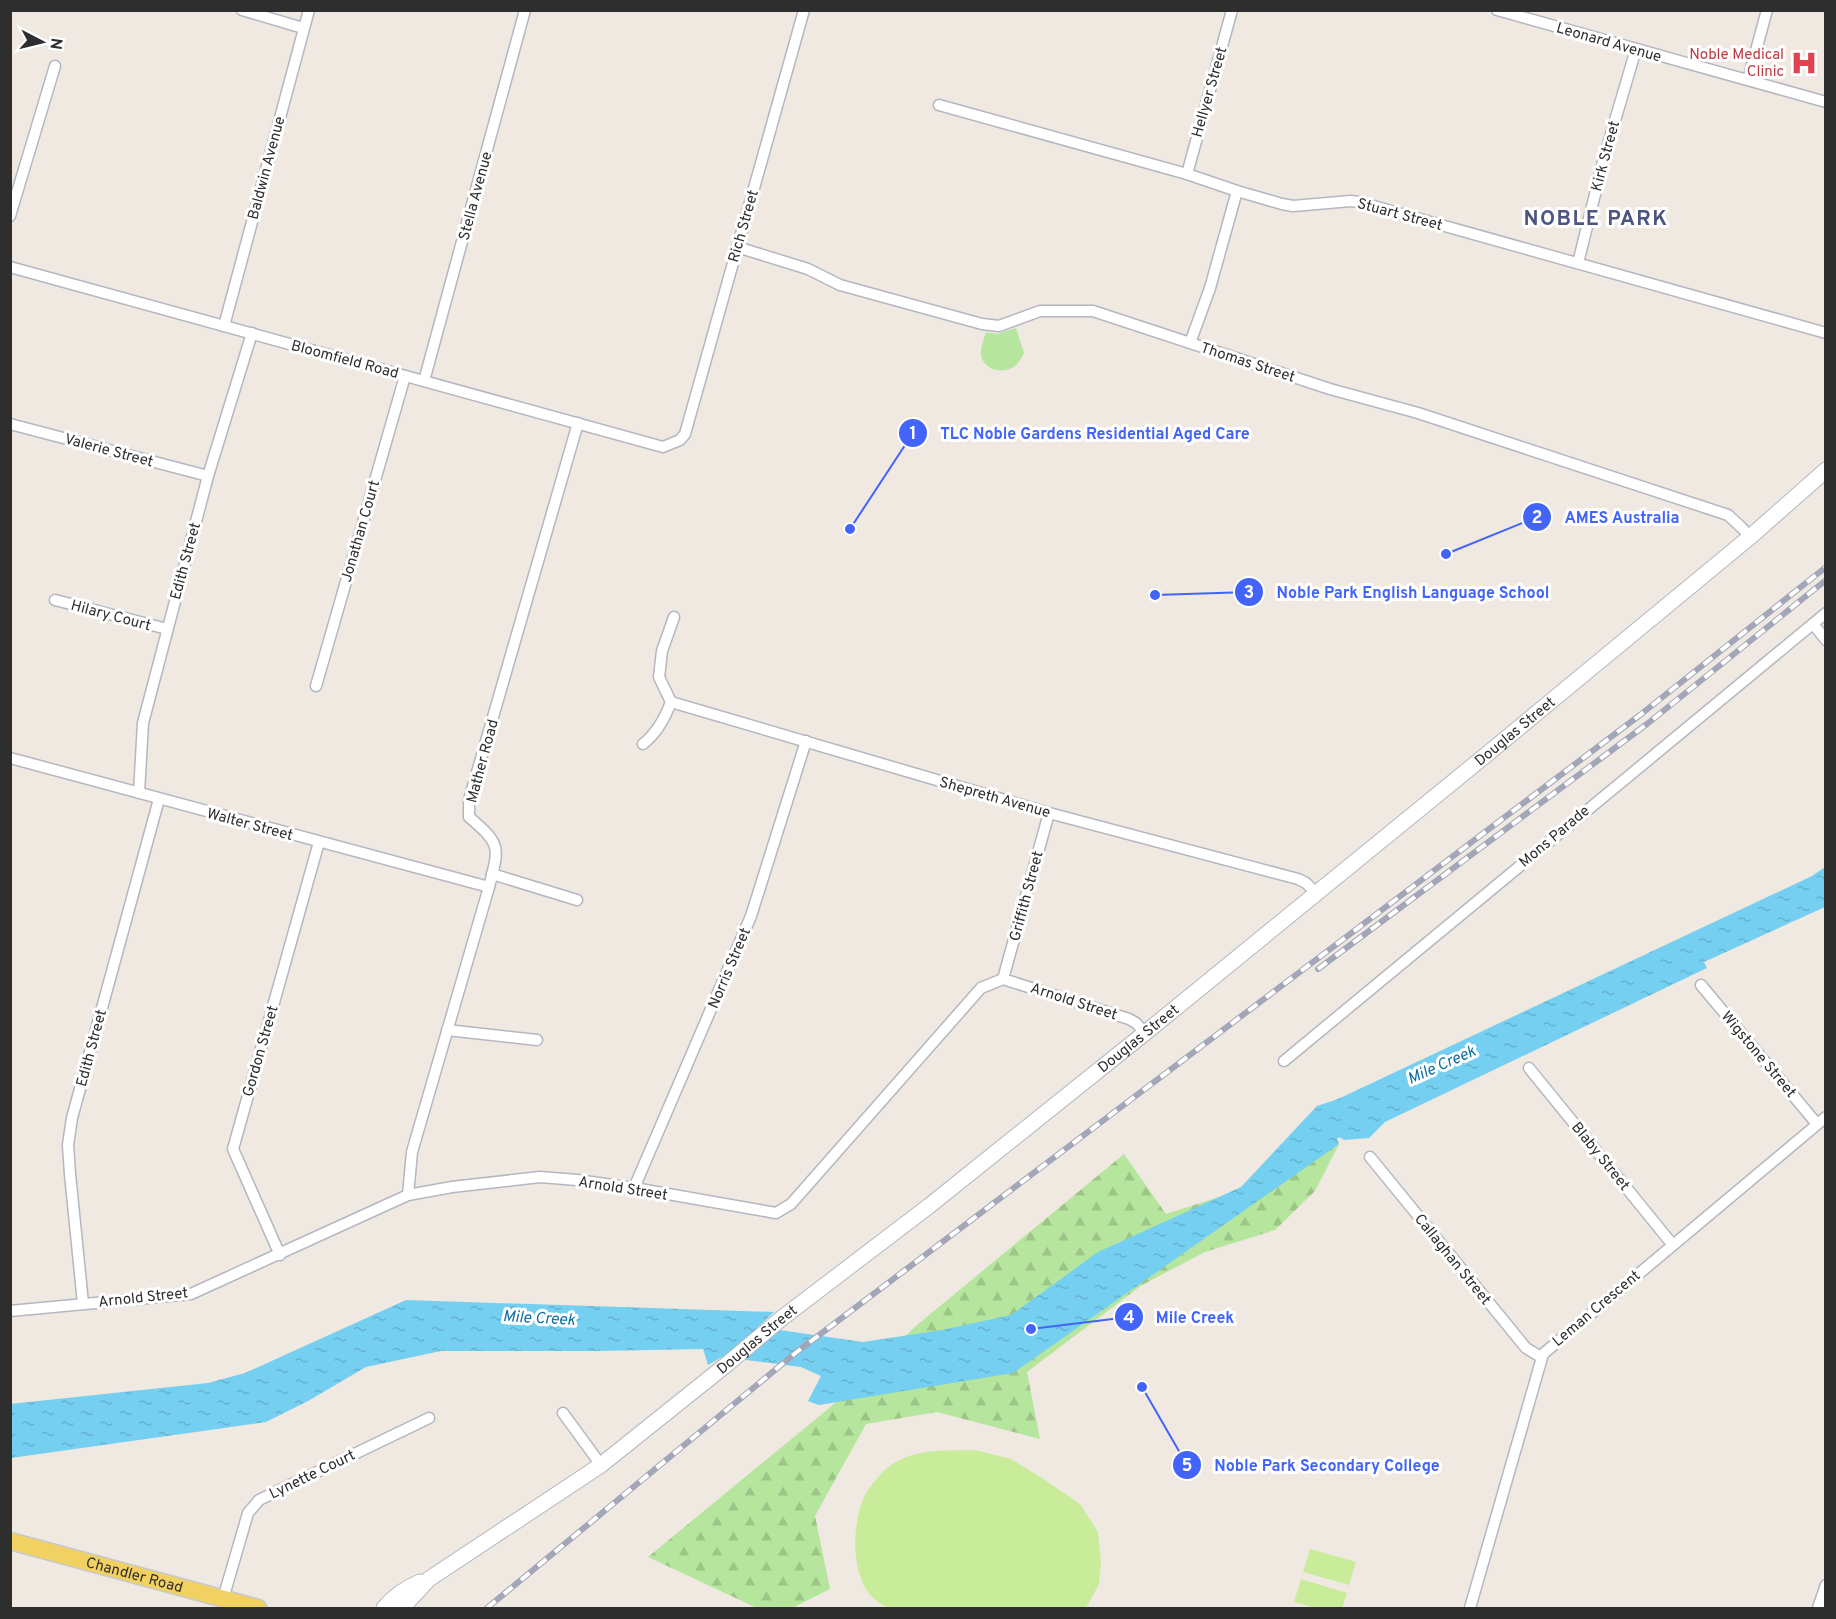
<svg xmlns="http://www.w3.org/2000/svg" width="1836" height="1619" font-family="Overpass,sans-serif">
	<style>
		.forest { fill: url(#forest-firs) }
		.park { fill: #b6e59e }
		.pitch { fill: #c9ec9a }
		.water { fill: url(#water-ripples) }
		.lines { fill: none; stroke-linecap: round; stroke-linejoin: round }
		.street-casing { stroke: #b4b7c1; stroke-width: 13 }
		.secondary-casing { stroke: #b4b7c1; stroke-width: 17 }
		.primary-casing { stroke: #c9c9c9; stroke-width: 19 }
		.street { stroke: #fff; stroke-width: 10 }
		.secondary { stroke: #fff; stroke-width: 15 }
		.primary { stroke: #f2d163; stroke-width: 16 }
		.rail-casing { stroke: #a3a6b8; stroke-width: 6 }
		.rail { stroke: #fff; stroke-width: 4; stroke-dasharray: 11; stroke-linecap: butt }
		.labels { text-anchor: middle; stroke-width: 6; stroke-linejoin: round; paint-order: stroke }
		.street-label { font-size: 15px; fill: #2e2e2e; stroke: #fff }
		.health-label { font-size: 15px; fill: #be3a42; stroke: #fff; text-anchor: end }
		.water-label { font-size: 16px; font-style: italic; fill: #0d6fa3; stroke: #fff }
		.district-label { font-size: 21px; font-weight: bold; letter-spacing: 1.5px; fill: #4d5680; stroke: #fff }
		.leader { fill: none; stroke: #4264fb; stroke-width: 2 }
		.callout-dot { fill: #4264fb; stroke: #fff; stroke-width: 2 }
		.mark-label { font-size: 18px; text-anchor: middle; font-weight: bold; fill: #fff }
		.callout-label { font-size: 16px; text-anchor: middle; font-weight: bold; fill: #4264fb; stroke: #fff; stroke-width: 6; stroke-linejoin: round; paint-order: stroke }
	</style>
	<defs>
		<pattern id="forest-firs" width="22" height="20" patternUnits="userSpaceOnUse" patternTransform="scale(1.5)"><rect width="22" height="20" fill="#b6e59e"/><path d="M5 1l3.5 6h-7zM16 11l3.5 6h-7z" fill="#9dc588"/></pattern>
		<pattern id="water-ripples" width="26" height="14" patternUnits="userSpaceOnUse" patternTransform="scale(1.5)"><rect width="26" height="14" fill="#75cff0"/><path d="M2 4q2-2 4 0t4 0M15 11q2-2 4 0t4 0" fill="none" stroke="#66b2ce"/></pattern>
	</defs>
	<rect width="100%" height="100%" fill="#efe9e1"/>
	<polygon class="forest" points="1337,1139 1339,1144 1315,1191 1275,1230 1205,1252 1142,1285 1027,1372 1040,1439 937,1412 866,1424 815,1516 830,1589 792,1608 757,1608 648,1557 828,1409 917,1325 1124,1154 1166,1214 1241,1190"/>
	<path class="park" d="M1016,328L1024,353C1022,357 1019,362 1016,365C1005,375 985,371 981,356C980,349 984,339 986,332L997,334Z"/>
	<g class="pitch">
		<path d="M975,1450L1011,1459L1045,1480L1080,1504L1098,1532L1101,1561L1099,1584L1086,1608H888C884,1605 877,1602 873,1598C850,1575 852,1525 864,1497C871,1484 882,1471 894,1463C919,1448 948,1451 975,1450Z"/>
		<polygon points="1310,1549 1356,1562 1349,1585 1303,1572"/>
		<polygon points="1301,1579 1347,1593 1342,1608 1316,1608 1294,1602"/>
	</g>
	<polygon class="water" points="1825,867 1825,907 1704,962 1707,968 1385,1122 1369,1138 1344,1140 1339,1137 1337,1139 1339,1144 1013,1373 819,1405 808,1401 821,1376 801,1367 722,1357 708,1365 703,1349 598,1351 441,1351 366,1367 308,1401 266,1422 11,1458 10,1404 208,1383 245,1373 406,1300 774,1312 758,1327 863,1342 942,1330 1011,1315 1098,1252 1241,1187 1317,1106 1338,1099 1812,876"/>
	<g class="lines">
		<g class="street-casing">
			<g id="street">
				<polyline points="242,10 303,28"/>
				<polyline points="1497,10 1826,102"/>
				<polyline points="1748,80 1767,10"/>
				<polyline points="939,105 1187,174 1237,191 1282,204 1293,206 1351,201 1359,202 1826,333"/>
				<polyline points="1187,174 1232,10"/>
				<polyline points="10,216 55,66"/>
				<polyline points="737,247 808,269 840,285 982,324 999,326 1040,311 1093,311 1330,389 1418,413 1728,515 1742,528 1750,537"/>
				<polyline points="1578,263 1604,158 1636,49"/>
				<polyline points="10,267 663,447 680,440 685,434 804,10"/>
				<polyline points="224,326 309,10"/>
				<polyline points="1190,343 1210,288 1237,191"/>
				<polyline points="424,381 525,10"/>
				<polyline points="10,424 208,476"/>
				<polyline points="55,600 167,629"/>
				<polyline points="1813,624 1826,640"/>
				<polyline points="316,686 405,376"/>
				<polyline points="671,702 1049,813 1298,879 1306,883 1316,893"/>
				<path d="M643,744C657,733 665,718 671,702L659,677L662,651L674,617"/>
				<polyline points="10,758 489,887"/>
				<polyline points="139,793 143,723 208,476 252,333"/>
				<polyline points="492,874 577,900"/>
				<polyline points="1003,979 1049,813"/>
				<polyline points="1701,985 1817,1124"/>
				<polyline points="447,1030 537,1040"/>
				<polyline points="1284,1061 1826,613"/>
				<polyline points="1529,1068 1672,1244"/>
				<polyline points="1370,1157 1526,1348 1541,1357"/>
				<polyline points="634,1188 751,916 806,741"/>
				<path d="M408,1195L412,1152L489,887C499,847 502,845 469,817V800L578,423"/>
				<polyline points="280,1255 233,1149 319,842"/>
				<polyline points="83,1303 70,1174 68,1145 72,1118 159,799"/>
				<polyline points="10,1311 191,1294 408,1195 452,1187 540,1177 577,1180 634,1188 776,1213 791,1204 981,988 1003,979 1129,1019 1136,1023 1145,1033"/>
				<polyline points="563,1413 601,1465"/>
				<polyline points="223,1599 248,1513 259,1500 429,1418"/>
				<polyline points="1470,1608 1543,1354 1826,1117"/>
				<polyline points="1818,1608 1826,1585"/>
			</g>
		</g>
		<g class="secondary-casing">
			<g id="secondary">
				<path d="M384,1608C394,1596 406,1588 420,1582"/>
				<path id="s1" d="M402,1608L429,1579L601,1465L726,1365L782,1318L929,1206L1145,1033L1475,764L1750,537L1826,470"/>
			</g>
		</g>
		<g class="primary-casing">
			<g id="primary">
				<path id="s2" d="M10,1541L258,1608"/>
			</g>
		</g>
		<use href="#street" class="street"/>
		<use href="#secondary" class="secondary"/>
		<use href="#primary" class="primary"/>
		<g class="rail-casing">
			<g id="rail">
				<polyline points="1318,969 1647,724 1826,580"/>
				<polyline points="487,1608 798,1351 1640,715 1826,567"/>
			</g>
		</g>
		<use href="#rail" class="rail"/>
	</g>
	<defs>
		<g id="hospital-bare" transform="scale(2.07)"><path d="M-5-5h3v3.5h4V-5h3V5h-3V1.5h-4V5h-3Z" fill="#e0444e" stroke="#fff" stroke-width="2.5" paint-order="stroke"/></g>
	</defs>
	<g fill-rule="evenodd">
		<use href="#hospital-bare" x="1804" y="63"/>
	</g>
	<g class="labels">
		<g class="street-label">
			<text transform="translate(1609 42) rotate(16)" y="5">Leonard Avenue</text>
			<text transform="translate(1209 92) rotate(-74)" y="5">Hellyer Street</text>
			<text transform="translate(1605 156) rotate(-75)" y="5">Kirk Street</text>
			<text transform="translate(266 168) rotate(-75)" y="5">Baldwin Avenue</text>
			<text transform="translate(475 196) rotate(-75)" y="5">Stella Avenue</text>
			<text transform="translate(1400 214) rotate(15)" y="5">Stuart Street</text>
			<text transform="translate(743 226) rotate(-74)" y="5">Rich Street</text>
			<text transform="translate(345 359) rotate(15)" y="5">Bloomfield Road</text>
			<text transform="translate(1248 362) rotate(18)" y="5">Thomas Street</text>
			<text transform="translate(109 450) rotate(15)" y="5">Valerie Street</text>
			<text transform="translate(360 531) rotate(-74)" y="5">Jonathan Court</text>
			<text transform="translate(185 561) rotate(-75)" y="5">Edith Street</text>
			<text transform="translate(111 615) rotate(15)" y="5">Hilary Court</text>
			<text dy="5" stroke="none"><textPath href="#s1" startOffset="1418">Douglas Street</textPath></text>
			<text transform="translate(482 761) rotate(-75)" y="5">Mather Road</text>
			<text transform="translate(995 797) rotate(16)" y="5">Shepreth Avenue</text>
			<text transform="translate(250 824) rotate(15)" y="5">Walter Street</text>
			<text transform="translate(1554 836) rotate(-40)" y="5">Mons Parade</text>
			<text transform="translate(1026 896) rotate(-75)" y="5">Griffith Street</text>
			<text transform="translate(729 968) rotate(-67)" y="5">Norris Street</text>
			<text transform="translate(1074 1001) rotate(18)" y="5">Arnold Street</text>
			<text dy="5" stroke="none"><textPath href="#s1" startOffset="932">Douglas Street</textPath></text>
			<text transform="translate(91 1048) rotate(-75)" y="5">Edith Street</text>
			<text transform="translate(260 1051) rotate(-74)" y="5">Gordon Street</text>
			<text transform="translate(1759 1054) rotate(50)" y="5">Wigstone Street</text>
			<text transform="translate(1601 1156) rotate(51)" y="5">Blaby Street</text>
			<text transform="translate(623 1188) rotate(9)" y="5">Arnold Street</text>
			<text transform="translate(1453 1259) rotate(51)" y="5">Callaghan Street</text>
			<text transform="translate(143 1297) rotate(-6)" y="5">Arnold Street</text>
			<text transform="translate(1596 1308) rotate(-40)" y="5">Leman Crescent</text>
			<text dy="5" stroke="none"><textPath href="#s1" startOffset="446">Douglas Street</textPath></text>
			<text transform="translate(312 1474) rotate(-26)" y="5">Lynette Court</text>
			<text dy="5" stroke="none"><textPath href="#s2" startOffset="129">Chandler Road</textPath></text>
		</g>
		<g class="health-label">
			<text x="1784" y="59">Noble Medical<tspan x="1784" dy="17">Clinic</tspan></text>
		</g>
		<g class="water-label">
			<text transform="translate(1441 1064) rotate(-24)" y="6">Mile Creek</text>
			<text transform="translate(539 1317) rotate(3)" y="6">Mile Creek</text>
		</g>
		<g class="district-label">
			<text x="1596" y="225">NOBLE PARK</text>
		</g>
	</g>
	<path class="leader" d="M850 529L913 433M1446 554L1537 517M1155 595L1249 592M1031 1329L1129 1317M1142 1387L1187 1465"/>
	<g class="callout-dot">
		<circle cx="850" cy="529" r="6"/>
		<circle cx="1446" cy="554" r="6"/>
		<circle cx="1155" cy="595" r="6"/>
		<circle cx="1031" cy="1329" r="6"/>
		<circle cx="1142" cy="1387" r="6"/>
		<circle cx="913" cy="433" r="15"/>
		<circle cx="1537" cy="517" r="15"/>
		<circle cx="1249" cy="592" r="15"/>
		<circle cx="1129" cy="1317" r="15"/>
		<circle cx="1187" cy="1465" r="15"/>
	</g>
	<g class="mark-label">
		<text x="913" y="439">1</text>
		<text x="1537" y="523">2</text>
		<text x="1249" y="598">3</text>
		<text x="1129" y="1323">4</text>
		<text x="1187" y="1471">5</text>
	</g>
	<g class="callout-label">
		<text x="1095" y="439">TLC Noble Gardens Residential Aged Care</text>
		<text x="1622" y="523">AMES Australia</text>
		<text x="1413" y="598">Noble Park English Language School</text>
		<text x="1195" y="1323">Mile Creek</text>
		<text x="1327" y="1471">Noble Park Secondary College</text>
	</g>
	<rect width="1836" height="1619" fill="none" stroke="#2e2e2e" stroke-width="24"/>
	<g transform="translate(42 42) rotate(97)" stroke="#ffffff" stroke-width="4.5" paint-order="stroke">
	<path d="M0-4.5L10 22L0 15L-10 22Z" fill="#2e2e2e"/>
	<text y="-9" font-size="16" font-weight="bold" text-anchor="middle" fill="#2e2e2e">N</text>
	</g>
</svg>
